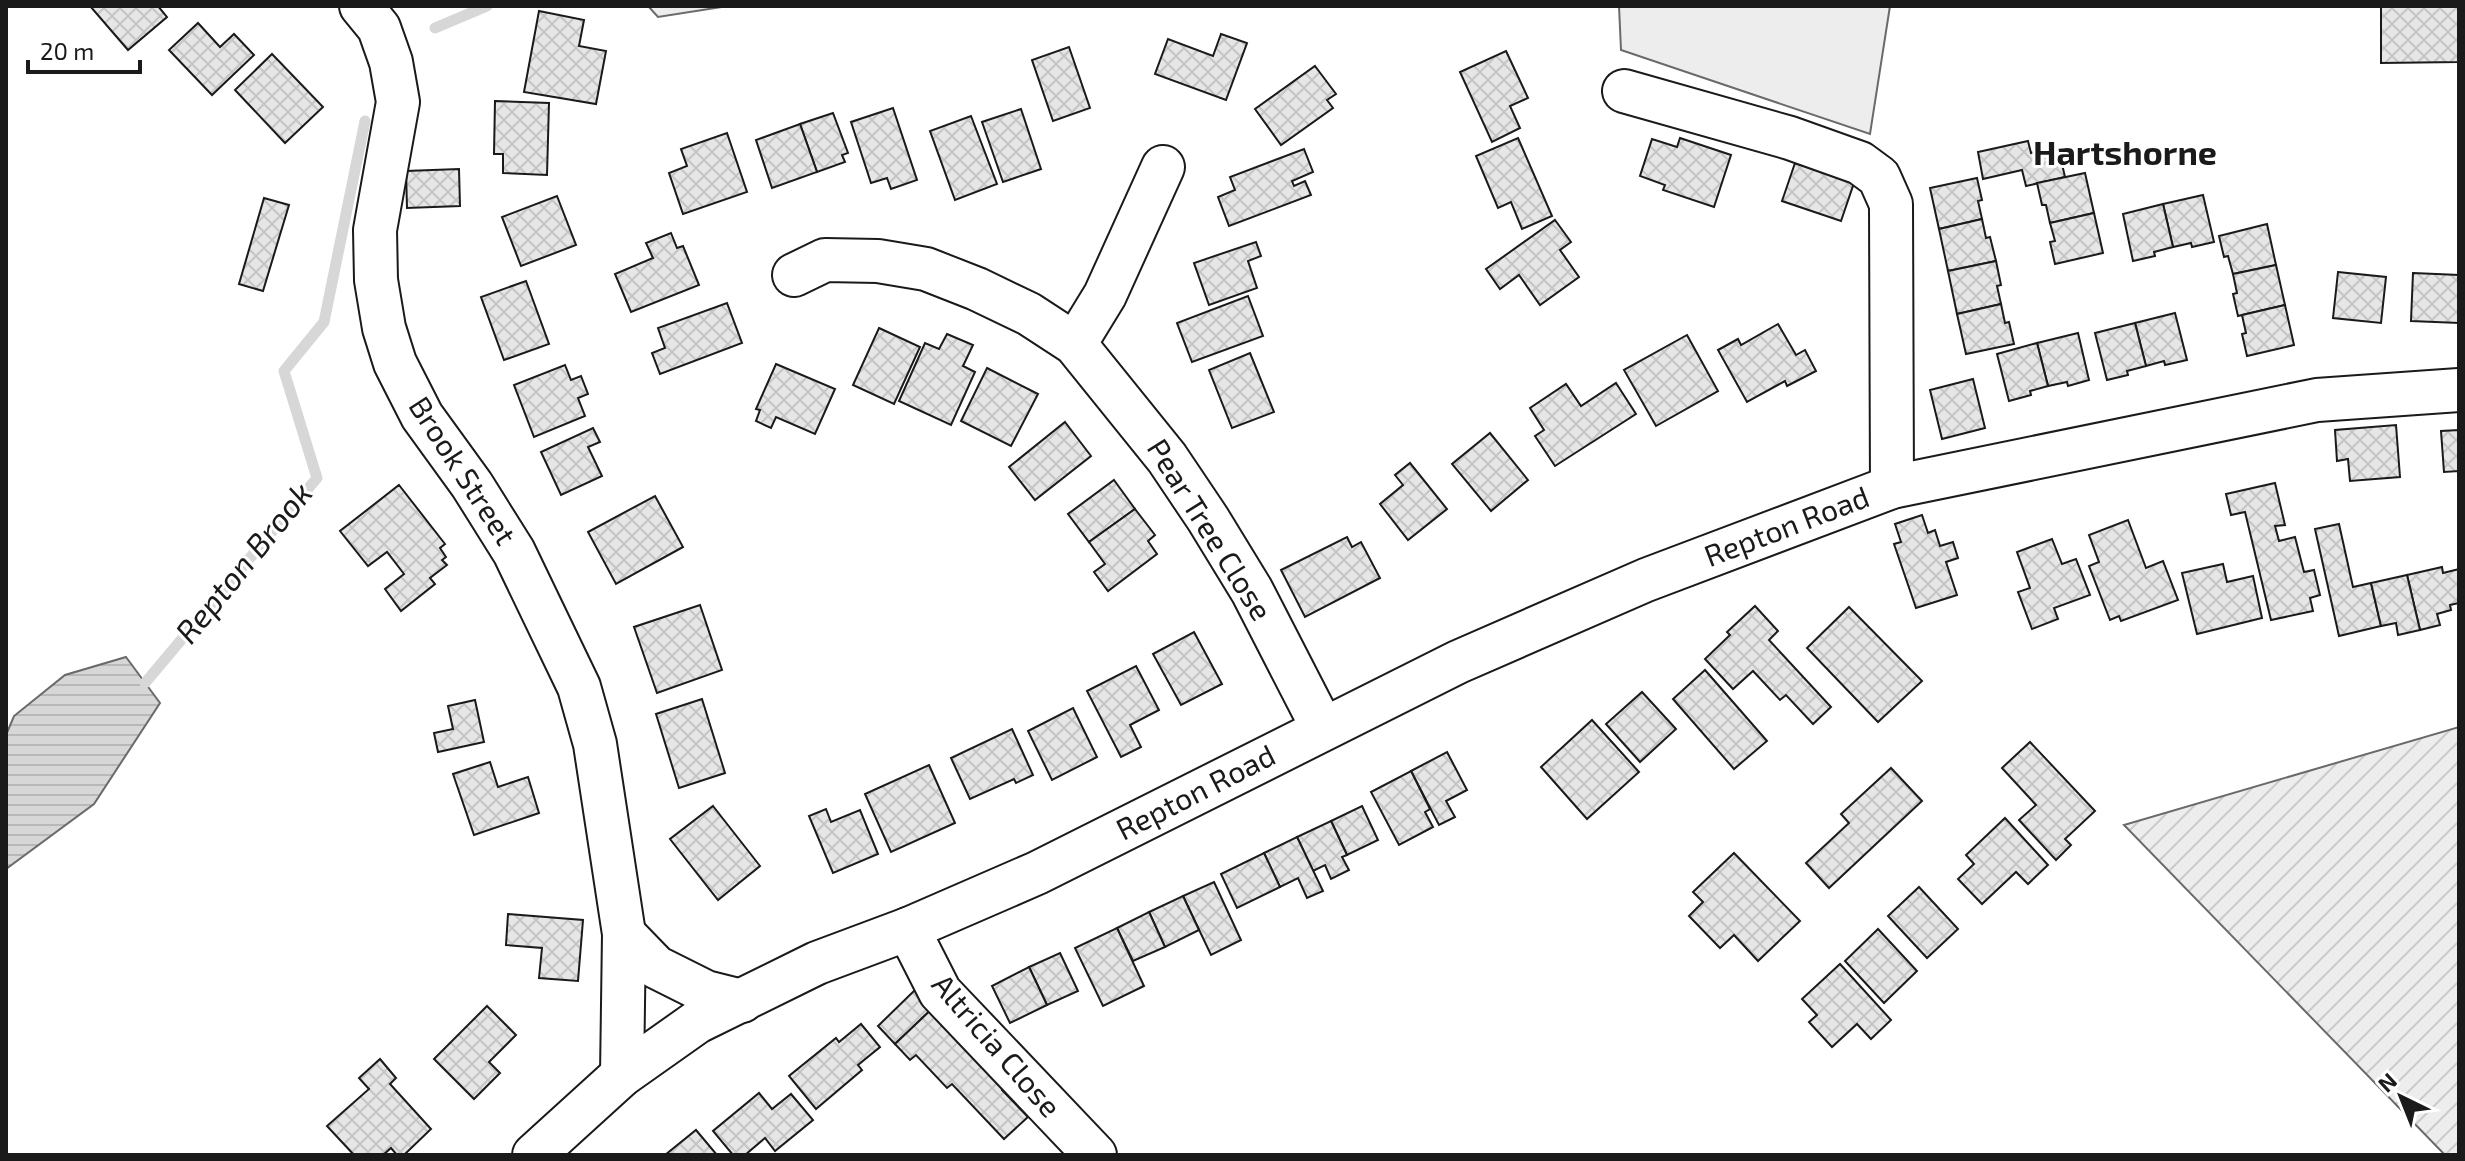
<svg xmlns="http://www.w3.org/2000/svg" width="2465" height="1161" font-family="'Exo 2',sans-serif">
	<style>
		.grass { fill: #ededed; stroke: #6a6a6a; stroke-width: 2 }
		.garden { fill: url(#garden-furrows); stroke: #6a6a6a; stroke-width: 2 }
		.water { fill: url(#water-rules); stroke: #6a6a6a; stroke-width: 2 }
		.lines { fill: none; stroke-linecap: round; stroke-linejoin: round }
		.stream { stroke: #d7d7d7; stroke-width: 11 }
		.building { fill: url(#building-cross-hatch); stroke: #1a1a1a; stroke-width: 2 }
		.minor-casing { stroke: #1a1a1a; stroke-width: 46 }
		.minor { stroke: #fff; stroke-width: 42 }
		.labels { text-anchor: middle; stroke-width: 6; stroke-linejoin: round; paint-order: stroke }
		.street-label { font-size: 30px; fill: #1a1a1a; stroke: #fff }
		.water-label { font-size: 32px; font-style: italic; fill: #1a1a1a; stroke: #fff }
		.quarter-label { font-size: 34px; font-weight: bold; fill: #1a1a1a; stroke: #fff }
	</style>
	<defs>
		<pattern id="garden-furrows" width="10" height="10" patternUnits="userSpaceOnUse" patternTransform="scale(2)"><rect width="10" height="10" fill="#ededed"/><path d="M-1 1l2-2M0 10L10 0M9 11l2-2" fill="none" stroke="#cbcbcb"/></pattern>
		<pattern id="water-rules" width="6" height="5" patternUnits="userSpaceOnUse" patternTransform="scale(2)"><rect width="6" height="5" fill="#d7d7d7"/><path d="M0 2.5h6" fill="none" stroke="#b8b8b8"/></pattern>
		<pattern id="building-cross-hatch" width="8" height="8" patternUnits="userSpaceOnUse" patternTransform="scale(2)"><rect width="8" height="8" fill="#e6e6e6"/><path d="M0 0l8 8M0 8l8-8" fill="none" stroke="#c5c5c5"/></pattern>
	</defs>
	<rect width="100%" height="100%" fill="#fff"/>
	<g class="grass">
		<polygon points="648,6 728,6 658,17"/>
		<polygon points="1619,6 1890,6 1870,134 1621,50"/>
	</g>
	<polygon class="garden" points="2459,727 2459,1155 2445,1155 2124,825"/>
	<polygon class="water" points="126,657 160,703 94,804 6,869 6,735 14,716 65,675"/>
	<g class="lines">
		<g class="stream">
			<polyline points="435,28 487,6"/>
			<polyline points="145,683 317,478 284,371 324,322 365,121"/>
		</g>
	</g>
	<g class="building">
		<polygon points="90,6 158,6 167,17 128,50"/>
		<polygon points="2381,7 2459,7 2459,62 2381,63"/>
		<polygon points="539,11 584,20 579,46 606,51 596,104 524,92"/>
		<polygon points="198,23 220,47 234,34 254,55 212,95 169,50"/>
		<polygon points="1221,34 1247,43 1226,100 1155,74 1168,39 1213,56"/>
		<polygon points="1069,47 1090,108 1053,121 1032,60"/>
		<polygon points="1506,51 1528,98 1510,106 1520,128 1492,142 1460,72"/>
		<polygon points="272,54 323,107 285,143 235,90"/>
		<polygon points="1315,66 1336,94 1327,100 1333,108 1281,145 1255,109"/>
		<polygon points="495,101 549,103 547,175 503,173 503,154 494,154"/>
		<polygon points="893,108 917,180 891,189 887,178 871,183 851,122"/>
		<polygon points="1021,109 1041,169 1003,182 982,122"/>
		<polygon points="833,113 848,153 842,155 845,162 817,172 800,124"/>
		<polygon points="971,116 997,184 955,200 930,131"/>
		<polygon points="800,124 817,172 772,188 756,140"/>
		<polygon points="727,133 747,192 683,214 669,173 687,166 681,149"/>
		<polygon points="1518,138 1552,216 1522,229 1511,202 1498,208 1476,156"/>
		<polygon points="1680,138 1731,155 1714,207 1663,190 1665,185 1640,176 1652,139 1677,147"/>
		<polygon points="2028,141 2031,153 2058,147 2065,177 2026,186 2022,170 1983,179 1978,152"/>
		<polygon points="1304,149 1313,172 1292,181 1294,186 1305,181 1311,195 1229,226 1218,197 1235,190 1230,177"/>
		<polygon points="1795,163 1831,175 1834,166 1857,174 1841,221 1782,201"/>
		<polygon points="459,169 460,206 407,208 406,171"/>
		<polygon points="2085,173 2094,213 2050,223 2046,205 2042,205 2037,183"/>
		<polygon points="1977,178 1982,200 1978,201 1982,219 1939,229 1930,188"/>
		<polygon points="2203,195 2214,242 2192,247 2191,243 2173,247 2163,204"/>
		<polygon points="557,196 576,245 521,266 502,217"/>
		<polygon points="264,198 289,205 263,291 239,284"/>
		<polygon points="2163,204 2173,247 2154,252 2155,256 2133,261 2123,214"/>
		<polygon points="2094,213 2103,253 2055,264 2050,242 2055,241 2050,223"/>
		<polygon points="1982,219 1986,238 1990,237 1996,261 1948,271 1939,229"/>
		<polygon points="1555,220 1571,242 1560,250 1579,277 1540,305 1519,275 1500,289 1486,269"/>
		<polygon points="2267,224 2276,265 2233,274 2228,256 2224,257 2219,236"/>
		<polygon points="671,233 677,248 683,246 699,285 631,312 615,274 653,258 646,243"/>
		<polygon points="1256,242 1261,256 1248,261 1257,288 1209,305 1194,263"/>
		<polygon points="1996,261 2001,285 1997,286 2001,304 1957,314 1948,271"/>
		<polygon points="2276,265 2285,305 2238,316 2233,294 2237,293 2233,274"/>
		<polygon points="2338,272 2386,277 2381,323 2333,318"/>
		<polygon points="2413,273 2459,275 2459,323 2411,321"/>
		<polygon points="526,281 549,344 504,360 481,297"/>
		<polygon points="1248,296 1263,336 1192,362 1177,323"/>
		<polygon points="727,303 742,343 660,374 652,353 665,348 658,328"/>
		<polygon points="2001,304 2005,323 2009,322 2014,344 1966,354 1957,314"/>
		<polygon points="2285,305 2294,345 2247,356 2242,334 2246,333 2242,315"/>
		<polygon points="2175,313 2187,360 2165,365 2164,361 2146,366 2135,323"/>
		<polygon points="2135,323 2146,366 2127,371 2128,375 2107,380 2095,333"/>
		<polygon points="1778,324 1796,355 1805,350 1816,371 1787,386 1785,381 1747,402 1718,350 1738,339 1741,345"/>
		<polygon points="879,328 920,347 894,404 853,385"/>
		<polygon points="2078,333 2089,380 2068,386 2067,382 2048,386 2037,343"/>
		<polygon points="947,334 973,345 963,366 975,372 951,425 899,401 925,343 939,349"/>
		<polygon points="1687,335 1718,391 1656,426 1624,370"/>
		<polygon points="2037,343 2048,386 2030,391 2031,395 2009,401 1997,354"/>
		<polygon points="1250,353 1274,412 1232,428 1209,370"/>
		<polygon points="776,364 835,389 815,434 776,417 771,428 756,421 760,410 756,409"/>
		<polygon points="565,365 571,380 581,376 588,394 578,398 585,416 534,437 514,385"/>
		<polygon points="987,368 1038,394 1011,446 961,421"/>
		<polygon points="1973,379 1985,428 1942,439 1930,390"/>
		<polygon points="1616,383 1636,414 1555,466 1535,436 1544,430 1530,408 1566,384 1581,406"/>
		<polygon points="1065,422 1091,456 1035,500 1009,467"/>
		<polygon points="2396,425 2400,477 2350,481 2348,459 2337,461 2335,430"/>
		<polygon points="593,428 600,442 588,447 602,476 561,495 541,452"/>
		<polygon points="2459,430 2459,478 2459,471 2444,472 2441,431"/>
		<polygon points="1490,433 1528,480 1491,511 1452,464"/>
		<polygon points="1410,463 1447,509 1408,540 1380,504 1403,485 1395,475"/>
		<polygon points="1114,480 1135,509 1089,542 1068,514"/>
		<polygon points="2275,483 2285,525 2275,526 2279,541 2295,537 2304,572 2314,570 2320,595 2310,598 2313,611 2271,620 2245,512 2231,515 2226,494"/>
		<polygon points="399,485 445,544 440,548 446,557 442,560 447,565 430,578 435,584 401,611 385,589 404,574 387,552 368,566 340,531"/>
		<polygon points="655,496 683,547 616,584 588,532"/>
		<polygon points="1135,509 1155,535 1148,541 1157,554 1108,591 1094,572 1105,564 1089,542"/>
		<polygon points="1922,515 1928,533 1935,530 1940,546 1953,542 1958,558 1946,562 1957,595 1916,608 1894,544 1901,542 1895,524"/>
		<polygon points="2128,520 2146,568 2163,561 2178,600 2121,621 2119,616 2110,620 2089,566 2099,562 2089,535"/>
		<polygon points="2339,524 2353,587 2371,583 2381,626 2339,636 2315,529"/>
		<polygon points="1347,537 1352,547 1361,542 1380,578 1305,617 1281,570"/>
		<polygon points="2052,539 2062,564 2076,559 2090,595 2054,608 2058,619 2032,629 2018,592 2030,588 2017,552"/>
		<polygon points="2223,564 2227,582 2253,576 2262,618 2197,634 2182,573"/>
		<polygon points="2442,567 2443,573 2459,569 2459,603 2450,605 2451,610 2437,614 2440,625 2420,630 2407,575"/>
		<polygon points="2407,575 2420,630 2398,635 2396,623 2381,626 2371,583"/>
		<polygon points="700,605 722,670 657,693 634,627"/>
		<polygon points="1755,606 1778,631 1769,640 1831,707 1813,724 1786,695 1780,700 1753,671 1733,689 1705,659 1730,635 1727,632"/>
		<polygon points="1849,607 1922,681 1878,722 1807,648"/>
		<polygon points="1194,632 1222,684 1181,705 1153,654"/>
		<polygon points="1136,666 1159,710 1130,725 1141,747 1121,757 1087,691"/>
		<polygon points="1705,670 1767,741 1734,769 1673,699"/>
		<polygon points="1642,692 1676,729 1640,762 1606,724"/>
		<polygon points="702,699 725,773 679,788 656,714"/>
		<polygon points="475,700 484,742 438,752 434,733 453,729 448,706"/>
		<polygon points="1073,708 1097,757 1052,780 1028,731"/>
		<polygon points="1592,720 1639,772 1587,819 1541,767"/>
		<polygon points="1012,729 1033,775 1016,783 1014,779 970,799 951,758"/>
		<polygon points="2030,742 2095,811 2065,839 2071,845 2056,860 2019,820 2036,805 2002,768"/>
		<polygon points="1447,752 1467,790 1446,801 1455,817 1439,825 1411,771"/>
		<polygon points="490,762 498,787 528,777 539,813 474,835 453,774"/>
		<polygon points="929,765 955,823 891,852 865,794"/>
		<polygon points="1891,768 1922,801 1829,888 1806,863 1849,823 1841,814"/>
		<polygon points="1411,771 1430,809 1425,812 1433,827 1399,845 1371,792"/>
		<polygon points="713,806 760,866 718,900 670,839"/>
		<polygon points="1362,806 1378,840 1347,855 1331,821"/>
		<polygon points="826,809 831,822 860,810 878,854 833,873 809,816"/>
		<polygon points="2005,818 2048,865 2028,884 2016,872 1982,904 1958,879 1974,864 1966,855"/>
		<polygon points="1331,821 1347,855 1342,857 1349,870 1331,879 1325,865 1313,871 1297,837"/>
		<polygon points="1297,837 1323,891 1307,898 1298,878 1280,887 1264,853"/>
		<polygon points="1264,853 1280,887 1237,908 1221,874"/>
		<polygon points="1734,853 1800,921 1758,961 1734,935 1720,948 1689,916 1703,902 1693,892"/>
		<polygon points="1214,882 1241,940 1211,955 1183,896"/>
		<polygon points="1919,887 1958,929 1927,958 1888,916"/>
		<polygon points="1183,896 1199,930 1165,947 1149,912"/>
		<polygon points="1149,912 1165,947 1133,961 1117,928"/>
		<polygon points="508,914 583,920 578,981 539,978 542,948 506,945"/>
		<polygon points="1117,928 1144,986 1103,1006 1075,948"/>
		<polygon points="1878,929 1917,971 1884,1003 1845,961"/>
		<polygon points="1060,953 1078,991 1047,1005 1029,967"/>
		<polygon points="1840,964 1891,1020 1871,1039 1857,1024 1832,1047 1809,1022 1817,1015 1802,999"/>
		<polygon points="1029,967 1047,1005 1010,1023 992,986"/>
		<polygon points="917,988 939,1002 895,1044 878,1026"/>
		<polygon points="936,1005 1006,1086 1002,1090 1028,1117 1004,1139 952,1084 947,1088 916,1055 910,1060 895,1044"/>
		<polygon points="487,1006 516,1035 489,1062 500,1073 474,1099 434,1059"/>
		<polygon points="861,1024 880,1047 858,1065 862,1070 816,1109 789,1076 836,1038 839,1042"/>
		<polygon points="380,1059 396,1078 390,1084 431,1129 404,1155 397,1155 391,1148 383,1155 354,1155 327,1126 369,1089 359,1078"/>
		<polygon points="759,1093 772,1109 791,1094 813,1120 775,1151 765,1138 745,1155 733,1155 713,1131"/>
		<polygon points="696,1130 717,1155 665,1155"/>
	</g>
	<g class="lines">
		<g class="minor-casing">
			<g id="minor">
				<polyline points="361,6 379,28 391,62 398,102 375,230 376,280 384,328 395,363 422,416 472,485 514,552 579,687 595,744 624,934 622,1075"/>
				<polyline points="1624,91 1790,138 1860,163 1879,177 1891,204 1892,487"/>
				<polyline points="794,275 825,260 878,261 926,269 977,289 1029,314 1075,344 1167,458 1208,519 1252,591 1323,729"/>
				<polyline points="1075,344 1105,295 1163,167"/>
				<polyline points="908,929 940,992 1095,1155"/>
				<polyline points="624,934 656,967 706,992 742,1001"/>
				<polyline points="534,1155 622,1075 697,1022 817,963 908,929 1037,873 1458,662 1646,580 1892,487 2317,400 2459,390"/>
			</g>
		</g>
		<use href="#minor" class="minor"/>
	</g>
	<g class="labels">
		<g class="street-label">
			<text transform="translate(462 471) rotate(57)" y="10">Brook Street</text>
			<text transform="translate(1787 527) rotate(-21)" y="10">Repton Road</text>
			<text transform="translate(1209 530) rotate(58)" y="10">Pear Tree Close</text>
			<text transform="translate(1196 793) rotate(-27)" y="10">Repton Road</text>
			<text transform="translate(996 1046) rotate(49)" y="10">Altricia Close</text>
		</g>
		<g class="water-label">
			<text transform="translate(244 563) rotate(-51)" y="11">Repton Brook</text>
		</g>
		<g class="quarter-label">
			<text x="2125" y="165">Hartshorne</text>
		</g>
	</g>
	<rect width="2465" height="1161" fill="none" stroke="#1a1a1a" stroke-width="16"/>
	<g transform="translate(2401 1097) rotate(317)" stroke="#ffffff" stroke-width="6" paint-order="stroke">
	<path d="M0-6L14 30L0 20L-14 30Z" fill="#1a1a1a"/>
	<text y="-12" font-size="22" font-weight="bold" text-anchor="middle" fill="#1a1a1a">N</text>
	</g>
	<path d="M28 60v12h112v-12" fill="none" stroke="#1a1a1a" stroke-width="4"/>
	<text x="40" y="60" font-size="24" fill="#1a1a1a" stroke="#ffffff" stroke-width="6" paint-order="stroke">20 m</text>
</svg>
